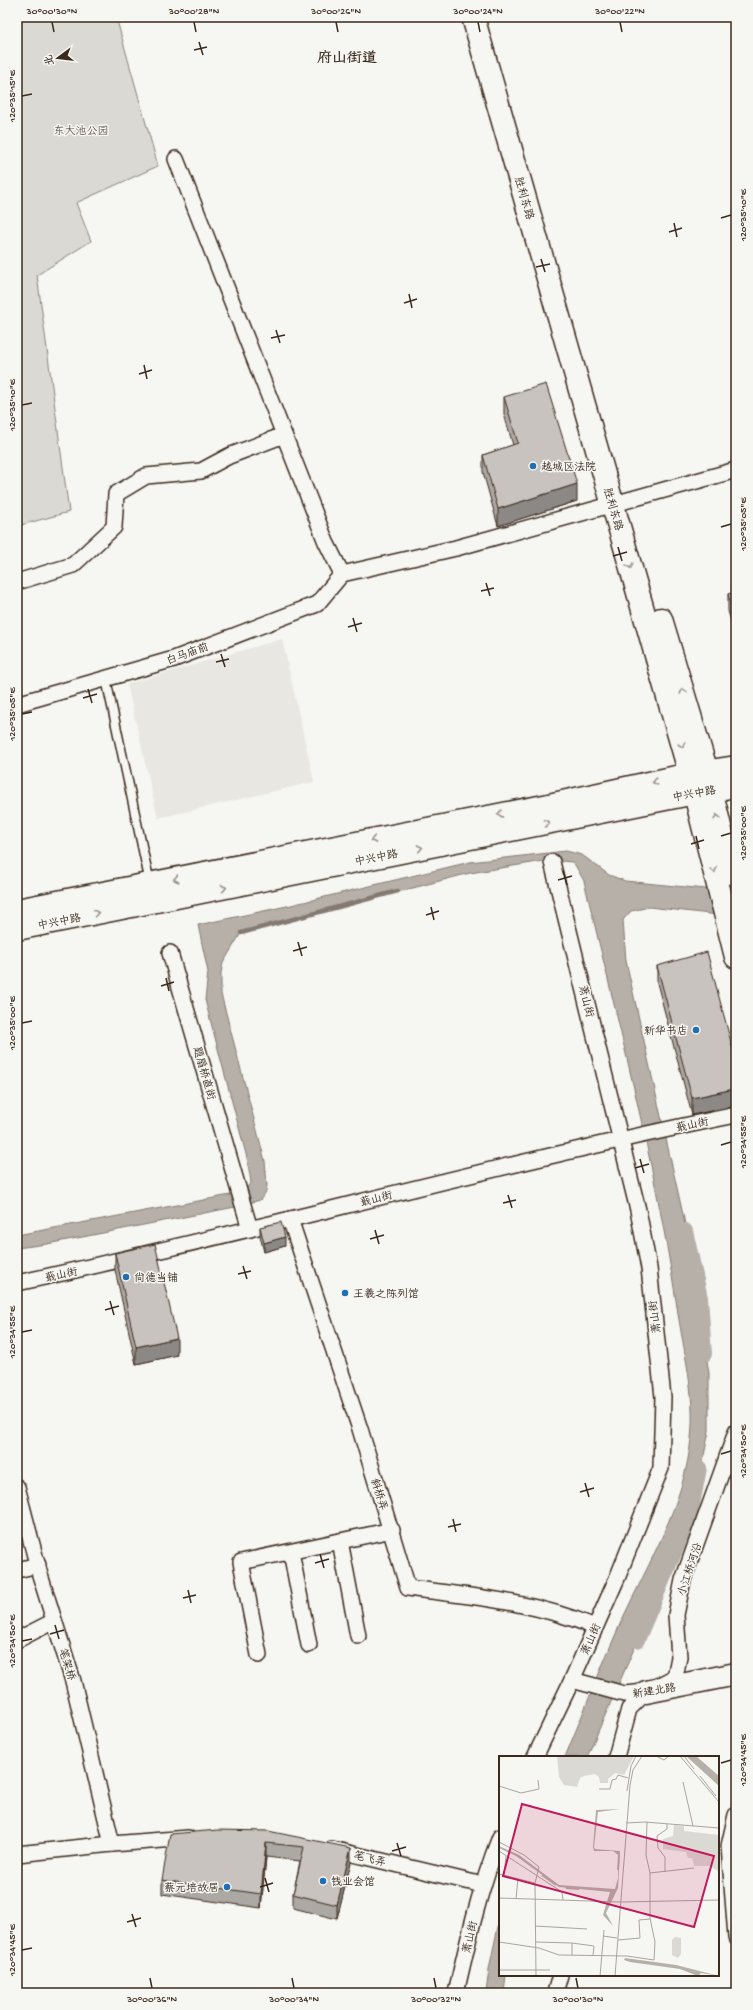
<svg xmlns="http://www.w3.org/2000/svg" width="753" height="2010" font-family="'Gochi Hand','LXGW WenKai TC',sans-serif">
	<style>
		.built { fill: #e8e7e2 }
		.green { fill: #dad9d3; stroke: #8a8278 }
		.water { fill: #b6b0a9; stroke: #857a71 }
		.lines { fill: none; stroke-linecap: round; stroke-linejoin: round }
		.stream { stroke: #857a71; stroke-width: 4.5 }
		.canal { stroke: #b6b0a9; stroke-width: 16 }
		.lane-casing { stroke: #3b2a1e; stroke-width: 11 }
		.street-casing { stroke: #3b2a1e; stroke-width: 18 }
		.secondary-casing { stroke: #3b2a1e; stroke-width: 25 }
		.primary-casing { stroke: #3b2a1e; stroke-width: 25 }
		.lane { stroke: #f6f6f2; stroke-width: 8 }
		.street { stroke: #f6f6f2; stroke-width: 15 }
		.secondary { stroke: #f6f6f2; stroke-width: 22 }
		.primary { stroke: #f6f6f2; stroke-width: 22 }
		.wall { fill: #aca8a3; stroke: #3b2a1e }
		.shaded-wall { fill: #8c8885; stroke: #3b2a1e }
		.building { fill: #c8c3be; stroke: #3b2a1e }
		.oneway { stroke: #989088 }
		.ticks { fill: none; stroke: #3b2a1e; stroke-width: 1.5 }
		.poi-dot { fill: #1f6fb2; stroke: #f6f6f2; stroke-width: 1.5 }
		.labels { text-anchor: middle; stroke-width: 3; stroke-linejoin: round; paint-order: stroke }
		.park-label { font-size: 11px; fill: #63564b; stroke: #f6f6f2 }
		.street-label { font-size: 11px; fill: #3b2a1e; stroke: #f6f6f2 }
		.poi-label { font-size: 11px; fill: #3b2a1e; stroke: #f6f6f2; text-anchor: start }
		.district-label { font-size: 15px; font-weight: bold; fill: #3b2a1e; stroke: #f6f6f2 }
		.inset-river { fill: none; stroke: #b6b0a9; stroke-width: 2 }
		.inset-road { fill: none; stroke: #aba49d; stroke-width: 1 }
		.view { fill: #c2185b; fill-opacity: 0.15; stroke: #c2185b; stroke-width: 2 }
		.inset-edge { fill: none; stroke: #3b2a1e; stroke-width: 2 }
		.neatline { fill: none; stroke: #3b2a1e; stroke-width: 1.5 }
		.ticks-label { font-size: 10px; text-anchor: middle; fill: #3b2a1e }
	</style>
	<rect width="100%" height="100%" fill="#f6f6f2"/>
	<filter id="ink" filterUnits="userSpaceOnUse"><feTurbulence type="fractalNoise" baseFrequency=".025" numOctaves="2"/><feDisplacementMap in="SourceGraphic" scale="8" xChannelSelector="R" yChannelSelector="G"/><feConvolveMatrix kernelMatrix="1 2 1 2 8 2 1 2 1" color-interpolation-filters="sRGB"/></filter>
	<g filter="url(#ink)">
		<polygon class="built" points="282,639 314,782 158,818 127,684"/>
		<polygon class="green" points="17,17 116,17 158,166 76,203 91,241 37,275 69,512 17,526"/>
		<g class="water">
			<path d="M566,851L582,855L609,875L625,881L736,892V917L649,907L631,911L623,920L626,961L684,1219L709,1373V1431L699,1480L637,1642L587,1757H565C584,1712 601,1666 621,1622C648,1564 685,1503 691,1438C696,1395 683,1349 677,1307C655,1163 618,1022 584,881L575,865L572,862L550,860L470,873L241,933L223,963L221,973V994L265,1161L267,1185L266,1192L260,1200L235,1207L47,1244L17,1248V1235L230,1195L246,1189L251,1182L247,1158L205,1000L208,972L198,925L287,906L470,862Z"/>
			<polygon points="500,1917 500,1975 506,1975 504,1993 486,1993 489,1969"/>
		</g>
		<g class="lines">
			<polyline class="stream" points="241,933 398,891"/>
			<g class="canal">
				<polyline points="685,1231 700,1298 704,1354"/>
				<polyline points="637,1640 690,1515 699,1468"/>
			</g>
			<g class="lane-casing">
				<polyline id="lane" points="106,679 150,883"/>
			</g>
			<g class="street-casing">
				<g id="street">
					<polyline points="176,159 326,542 342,574 456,548 736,470"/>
					<polyline points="17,582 73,565 114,527 116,494 146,476 201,471 229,456 284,435"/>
					<polyline points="17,704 174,659 317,604 342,574"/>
					<polyline points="170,953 250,1229"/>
					<path d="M290,1219L360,1429L408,1588C470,1596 537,1602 595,1627"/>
					<path d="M17,1283C258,1231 495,1164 736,1115"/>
					<polyline points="17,1487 40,1575 73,1681 112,1844"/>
					<polyline points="340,1541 358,1636"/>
					<polyline points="291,1552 309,1645"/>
					<polyline points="17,1570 38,1565"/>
					<polyline points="17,1640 54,1621"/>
					<polyline points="259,1655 241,1562 392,1530"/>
					<polyline points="572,1680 624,1694 646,1692"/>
					<polyline points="535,1757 572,1680 618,1576 661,1468 663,1397 649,1268 638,1210 552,862"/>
					<polyline points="616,1757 629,1709 646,1692 675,1677 679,1657 676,1615 683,1580 736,1432"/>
					<polyline points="736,1815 729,1846 736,1937"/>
					<polyline points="332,1849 483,1885"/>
					<polyline points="17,1854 112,1844 188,1838"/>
					<path d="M456,1993C468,1940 480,1887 500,1837"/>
					<polyline points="555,1993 560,1975"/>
				</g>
			</g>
			<g class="secondary-casing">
				<g id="secondary">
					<polyline points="473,17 690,774 736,957"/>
					<polyline points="661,619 707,772 731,873"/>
					<polyline points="646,1692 736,1674"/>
				</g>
			</g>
			<g class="primary-casing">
				<g id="primary">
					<polyline points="17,910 544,806 690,774 736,767"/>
					<polyline points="17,929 695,793 736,786"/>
				</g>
			</g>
			<use href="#lane" class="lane"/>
			<use href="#street" class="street"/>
			<use href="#secondary" class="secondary"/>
			<use href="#primary" class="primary"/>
		</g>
		<g class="wall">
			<polygon points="504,397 577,501 498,526 483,472 483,455 513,445 504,414"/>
			<polygon points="736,592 736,639 728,611 728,594"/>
			<polygon points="657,966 736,1061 736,1107 734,1106 692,1115 657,983"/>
			<polygon points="260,1227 285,1246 264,1252 260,1236"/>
			<polygon points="115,1253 177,1355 136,1364 115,1270"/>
			<polygon points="268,1831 351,1862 337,1919 293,1908 293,1894 300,1861 266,1857 261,1908 162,1894 162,1880"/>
		</g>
		<g class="shaded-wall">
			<polygon points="577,484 577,501 498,526 498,509"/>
			<polygon points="734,1089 734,1106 692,1115 692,1098"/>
			<polygon points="285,1237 285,1246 264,1252 264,1243"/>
			<polygon points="177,1338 177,1355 136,1364 136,1347"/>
			<polygon points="266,1843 266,1857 261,1908 261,1894"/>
			<polygon points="351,1848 351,1862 337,1919 337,1905"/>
		</g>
		<g class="building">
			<polygon points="546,384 577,484 498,509 483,455 518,443 504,397"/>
			<polygon points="736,592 736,622 728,594"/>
			<polygon points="707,952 736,1061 736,1090 734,1089 692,1098 657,966"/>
			<polygon points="281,1222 285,1237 264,1243 260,1227"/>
			<polygon points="155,1244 177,1338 136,1347 115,1253"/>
			<polygon points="218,1830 268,1831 351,1848 337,1905 293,1894 304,1847 266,1843 261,1894 162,1880 170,1834"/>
		</g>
		<defs><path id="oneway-chevron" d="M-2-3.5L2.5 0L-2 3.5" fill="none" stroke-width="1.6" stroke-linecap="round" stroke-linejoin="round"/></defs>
		<g class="oneway">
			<use href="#oneway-chevron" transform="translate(630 566) rotate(74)"/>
			<use href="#oneway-chevron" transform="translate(683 691) rotate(-106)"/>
			<use href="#oneway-chevron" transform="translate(682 745) rotate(74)"/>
			<use href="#oneway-chevron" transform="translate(655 782) rotate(168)"/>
			<use href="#oneway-chevron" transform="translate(500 814) rotate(169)"/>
			<use href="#oneway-chevron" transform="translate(717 817) rotate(-103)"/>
			<use href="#oneway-chevron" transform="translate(547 823) rotate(-11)"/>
			<use href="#oneway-chevron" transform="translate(373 840) rotate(169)"/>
			<use href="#oneway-chevron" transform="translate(420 848) rotate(-11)"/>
			<use href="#oneway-chevron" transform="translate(714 870) rotate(76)"/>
			<use href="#oneway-chevron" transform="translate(176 879) rotate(169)"/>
			<use href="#oneway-chevron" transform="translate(224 888) rotate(-11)"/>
			<use href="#oneway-chevron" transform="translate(96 913) rotate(-11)"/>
		</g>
	</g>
	<path class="ticks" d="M52,22L54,32M194,22L196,32M336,22L338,32M478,22L480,32M620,22L622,32M199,42L203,55M194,50L207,47M22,96L32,94M721,218L731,215M674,223L677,237M669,232L682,228M541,259L545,272M536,267L550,264M409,294L412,308M404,303L417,299M276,330L280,343M271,338L285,335M144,365L147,379M139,374L152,370M22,405L32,403M721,527L731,524M618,547L622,561M613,556L627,552M486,583L490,596M481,591L494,588M353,618L357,632M348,627L362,623M221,654L225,667M216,662L229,659M88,689L92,703M83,698L97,694M22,714L32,712M696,836L699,849M721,836L731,833M691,844L704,840M563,871L567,885M558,880L572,876M431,907L434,920M426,915L439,911M298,942L302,956M293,951L307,947M166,978L169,991M161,986L174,982M22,1023L32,1021M721,1145L731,1142M640,1159L644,1173M635,1168L649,1164M508,1195L512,1208M503,1203L516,1200M375,1230L379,1244M370,1239L384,1235M243,1266L247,1279M238,1274L251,1271M110,1301L114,1315M105,1310L119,1306M22,1332L32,1330M721,1454L731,1451M585,1483L589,1497M580,1492L594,1488M453,1519L456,1532M448,1527L461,1524M320,1554L324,1568M315,1563L329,1559M188,1590L191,1603M183,1598L196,1595M55,1625L59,1639M50,1634L64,1630M22,1641L32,1639M721,1763L731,1760M397,1843L401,1856M392,1851L406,1847M265,1878L269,1892M260,1887L273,1883M132,1914L136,1927M127,1922L141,1918M22,1950L32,1948M150,1978L152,1988M292,1978L294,1988M434,1978L436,1988M576,1978L578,1988"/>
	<g class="poi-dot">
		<circle cx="533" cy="466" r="4"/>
		<circle cx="696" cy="1030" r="4"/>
		<circle cx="126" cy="1277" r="4"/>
		<circle cx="345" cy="1293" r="4"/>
		<circle cx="323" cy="1881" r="4"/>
		<circle cx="227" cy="1887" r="4"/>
	</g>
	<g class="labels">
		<g class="park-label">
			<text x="81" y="134">东大池公园</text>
		</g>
		<g class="street-label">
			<text transform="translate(525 198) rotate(74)" y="4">胜利东路</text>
			<text transform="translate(614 509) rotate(74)" y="4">胜利东路</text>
			<text transform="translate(187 653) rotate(-20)" y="4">白马庙前</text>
			<text transform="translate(694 793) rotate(-10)" y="4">中兴中路</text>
			<text transform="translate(376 857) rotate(-11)" y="4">中兴中路</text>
			<text transform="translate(59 921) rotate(-11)" y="4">中兴中路</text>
			<text transform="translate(587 1001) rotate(76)" y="4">萧山街</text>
			<text transform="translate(205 1073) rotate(74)" y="4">题扇桥直街</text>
			<text transform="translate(692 1124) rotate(-12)" y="4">蕺山街</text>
			<text transform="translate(376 1198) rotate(-14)" y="4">蕺山街</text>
			<text transform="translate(61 1274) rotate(-12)" y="4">蕺山街</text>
			<text transform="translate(654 1317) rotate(-97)" y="4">萧山街</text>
			<text transform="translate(380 1494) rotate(73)" y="4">斜桥弄</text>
			<text transform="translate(689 1569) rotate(-72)" y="4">小江桥河沿</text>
			<text transform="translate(590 1639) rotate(-66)" y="4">萧山街</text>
			<text transform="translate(68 1664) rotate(73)" y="4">笔架桥</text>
			<text transform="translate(654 1690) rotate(-9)" y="4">新建北路</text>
			<text transform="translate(370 1858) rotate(14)" y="4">笔飞弄</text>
			<text transform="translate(469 1937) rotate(-77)" y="4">萧山街</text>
		</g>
		<g class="poi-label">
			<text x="541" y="470">越城区法院</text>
			<text x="688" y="1034" text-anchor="end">新华书店</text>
			<text x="134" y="1281">尚德当铺</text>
			<text x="353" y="1297">王羲之陈列馆</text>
			<text x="331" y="1885">钱业会馆</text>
			<text x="219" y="1891" text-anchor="end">蔡元培故居</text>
		</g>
		<g class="district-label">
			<text x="347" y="62">府山街道</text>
		</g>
	</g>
	<g transform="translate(499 1756)">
		<rect width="220" height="220" fill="#f6f6f2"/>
		<path d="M58,0H135L125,19L116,17L109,23V27H101L100,21L96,18L85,20L81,22L78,31L65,29L60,21ZM175,69L185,70V75L220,79V116L211,110H195L193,102H189L187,96L164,93V83L174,80ZM176,181L182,182V198L179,202L173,199V184Z" fill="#dad9d3"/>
		<path d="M187,0H197L220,20V30ZM121,53L99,56L95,91L96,93L121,95L119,132L107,157L114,170L104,159L111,136L60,131L17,100L0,92V90L20,99L60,129L116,133L119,122V99L114,95H95L94,91L97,54ZM126,202L177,209L220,220L202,217L199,220L181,213L131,206L125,204Z" fill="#b6b0a9"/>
		<path class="inset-river" d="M119,114L120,99M43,119L57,129M67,132L80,133"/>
		<path class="inset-road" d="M157,0L165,4L170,0M181,0L220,46M185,0L195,13M201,20L217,40M184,26L194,70M0,30L22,37L40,33L39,24M100,33H111L113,24L117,23L119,19L129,22M128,35L132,10L137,0M148,66L147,99L151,117M127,67L146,66L220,72M0,86L25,99L40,111L36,127L37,220M0,95L63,136L64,144M166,116V101L159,92L158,80L168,73V68M0,118L36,127M5,119L7,100M0,142L121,146L220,144M17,143L19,122M36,170L88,173M104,180L118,182M119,184L141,182L140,164L151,163M0,186L40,192L60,199L128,200L155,204L156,186L151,162V117L195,112M36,186L73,187V199M73,187L95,190L94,200M0,214H51M101,220L105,174M116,220L131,29L134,14L143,0"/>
		<path class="view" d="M23,48L215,100L195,171L4,120Z"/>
		<rect width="220" height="220" class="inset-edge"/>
	</g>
	<rect width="753" height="2010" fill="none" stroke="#f6f6f2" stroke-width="44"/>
	<g transform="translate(58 58) rotate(255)" stroke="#f6f6f2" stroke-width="3" paint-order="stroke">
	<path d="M0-3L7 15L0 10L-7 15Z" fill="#3b2a1e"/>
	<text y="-6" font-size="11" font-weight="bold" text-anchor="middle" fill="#3b2a1e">北</text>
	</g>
	<rect x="22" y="22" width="709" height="1966" class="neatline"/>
	<g class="ticks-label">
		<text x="52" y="14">30°00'30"N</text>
		<text x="194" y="14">30°00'28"N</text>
		<text x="336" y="14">30°00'26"N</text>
		<text x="478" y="14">30°00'24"N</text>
		<text x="620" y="14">30°00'22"N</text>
		<text transform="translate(11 96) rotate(-90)" y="4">120°35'15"E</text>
		<text transform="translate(742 215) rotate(-90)" y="4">120°35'10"E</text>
		<text transform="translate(11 405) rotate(-90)" y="4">120°35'10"E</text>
		<text transform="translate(742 524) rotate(-90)" y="4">120°35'05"E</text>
		<text transform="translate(11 714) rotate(-90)" y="4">120°35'05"E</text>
		<text transform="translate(742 833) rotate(-90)" y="4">120°35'00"E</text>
		<text transform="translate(11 1023) rotate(-90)" y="4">120°35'00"E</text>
		<text transform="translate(742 1142) rotate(-90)" y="4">120°34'55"E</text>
		<text transform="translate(11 1332) rotate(-90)" y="4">120°34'55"E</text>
		<text transform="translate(742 1451) rotate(-90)" y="4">120°34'50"E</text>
		<text transform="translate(11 1641) rotate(-90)" y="4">120°34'50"E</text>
		<text transform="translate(742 1760) rotate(-90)" y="4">120°34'45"E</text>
		<text transform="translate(11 1950) rotate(-90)" y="4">120°34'45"E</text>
		<text x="152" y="2002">30°00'36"N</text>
		<text x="294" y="2002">30°00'34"N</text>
		<text x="436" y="2002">30°00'32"N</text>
		<text x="578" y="2002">30°00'30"N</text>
	</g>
</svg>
